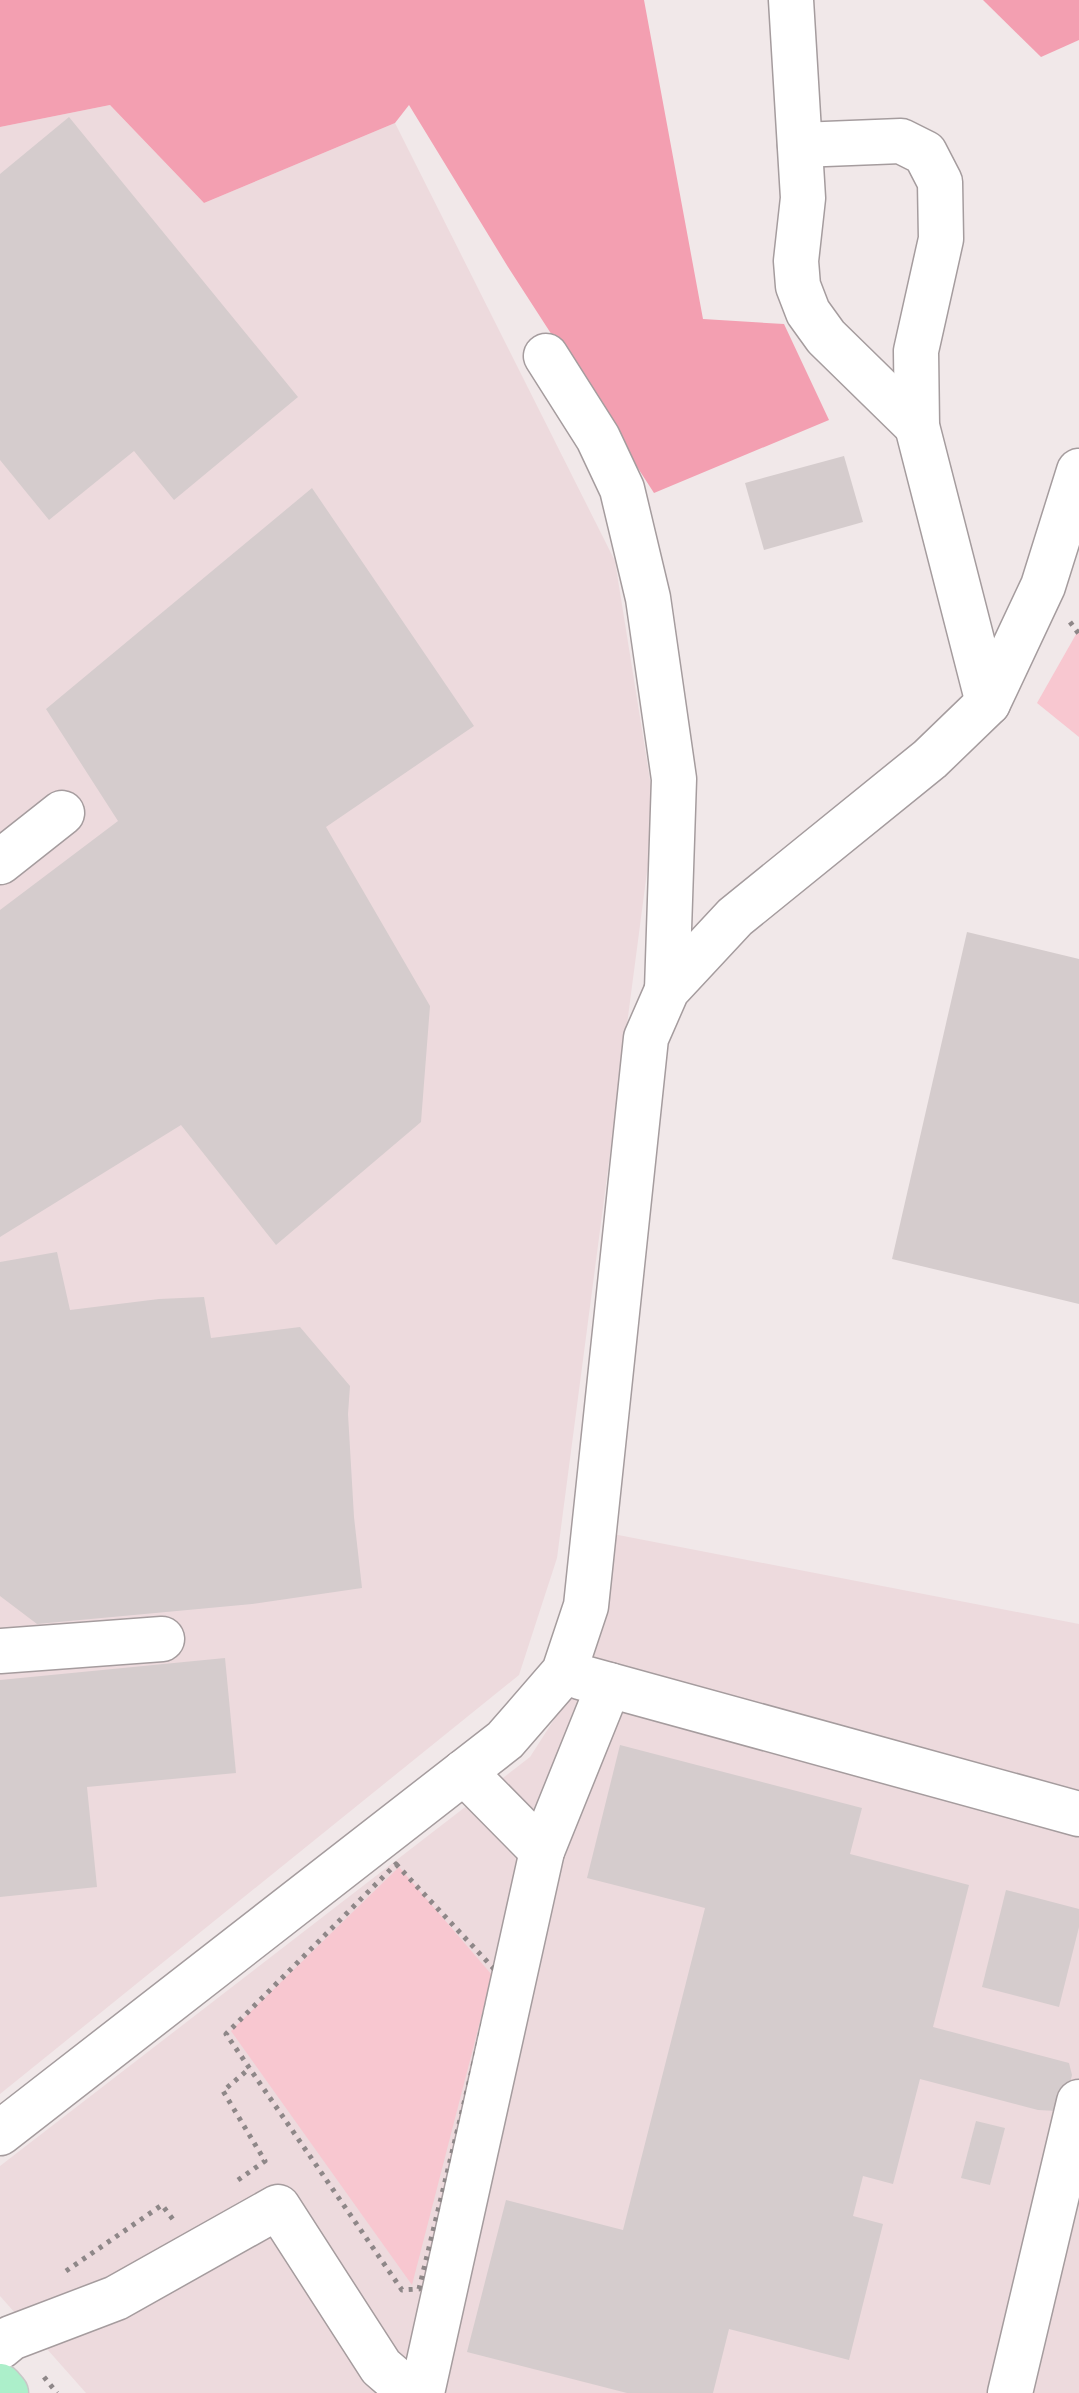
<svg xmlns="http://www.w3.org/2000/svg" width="1079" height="2393" font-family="'DM Sans',sans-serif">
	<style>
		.built { fill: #eddadd }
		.green { fill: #f8c7d0 }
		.forest { fill: #f39fb1 }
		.building { fill: #d5cccd }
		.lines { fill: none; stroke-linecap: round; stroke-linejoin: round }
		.minor-casing { stroke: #a59c9e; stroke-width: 47 }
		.major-casing { stroke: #c8c7c7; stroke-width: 47 }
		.path { stroke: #8e8788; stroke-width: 5; stroke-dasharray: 4 6; stroke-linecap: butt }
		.minor { stroke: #fff; stroke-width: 44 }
		.major { stroke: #acefca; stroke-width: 44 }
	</style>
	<rect width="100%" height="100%" fill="#f1e8e9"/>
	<g class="built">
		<polygon points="110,105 204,203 395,123 615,561 655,811 557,1558 519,1675 0,2094 0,127"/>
		<polygon points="613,1534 1079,1624 1079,2393 86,2393 0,2296 0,2166 530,1757 587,1668"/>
	</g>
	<g class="green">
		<polygon points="1079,629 1079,737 1037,703"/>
		<polygon points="399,1867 492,1975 412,2285 231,2031"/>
	</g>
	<g class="forest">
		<polygon points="0,0 644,0 703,319 784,324 829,420 654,493 508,267 409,105 395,123 204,203 110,105 0,127"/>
		<polygon points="983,0 1079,0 1079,40 1041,57"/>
	</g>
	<g class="building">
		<polygon points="69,117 298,397 174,500 134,451 49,520 0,460 0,174"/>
		<polygon points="844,456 863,522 764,550 745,483"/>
		<polygon points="312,488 474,726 326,827 430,1006 421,1122 276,1245 181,1125 0,1237 0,910 118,821 46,709"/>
		<polygon points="967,932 1079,959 1079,1304 892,1259"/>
		<polygon points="57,1252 70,1310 159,1299 204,1297 211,1338 300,1327 350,1386 348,1414 354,1517 362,1588 252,1604 37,1624 0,1596 0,1262"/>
		<polygon points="225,1658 236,1773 87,1787 97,1887 0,1897 0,1680"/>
		<polygon points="620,1745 862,1808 850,1854 969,1885 933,2027 1069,2063 1072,2075 1065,2103 1056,2111 1038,2110 920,2079 893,2184 863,2176 853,2216 883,2224 849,2360 729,2329 713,2393 627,2393 467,2352 506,2200 623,2230 705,1908 587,1878"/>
		<polygon points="1006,1890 1079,1909 1079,1927 1059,2007 982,1987"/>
		<polygon points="976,2121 1005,2128 990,2185 961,2178"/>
	</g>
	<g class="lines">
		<g class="minor-casing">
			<g id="minor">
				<polyline points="791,0 803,198 796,261 798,286 808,312 826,337 917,426"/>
				<polyline points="800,145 901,141 925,153 940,182 941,239 916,351 917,426 988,703"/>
				<polyline points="546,356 598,438 622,489 648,598 674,779 667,990"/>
				<polyline points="0,862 62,813"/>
				<polyline points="0,1651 162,1639"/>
				<polyline points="580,1677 1079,1814"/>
				<polyline points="464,1772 542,1851"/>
				<polyline points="0,2133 505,1740 564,1672 586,1606 646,1038 667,990 735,917 930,759 988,703 1043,586 1079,471"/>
				<polyline points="0,2347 11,2338 116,2298 278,2207 381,2367 411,2393"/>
				<polyline points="422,2393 542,1851 609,1685"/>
				<polyline points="1010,2393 1079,2102"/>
			</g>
		</g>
		<g class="major-casing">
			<polyline id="major" points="0,2386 6,2393"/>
		</g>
		<g class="path">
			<polyline points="1070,622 1079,634"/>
			<polygon points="396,1864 496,1971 419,2289 402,2290 226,2034"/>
			<polyline points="238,2180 265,2161 223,2091 250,2068"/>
			<polyline points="66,2271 162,2205 175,2222"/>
			<polyline points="44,2377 57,2393"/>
		</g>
		<use href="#minor" class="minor"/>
		<use href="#major" class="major"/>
	</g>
</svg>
